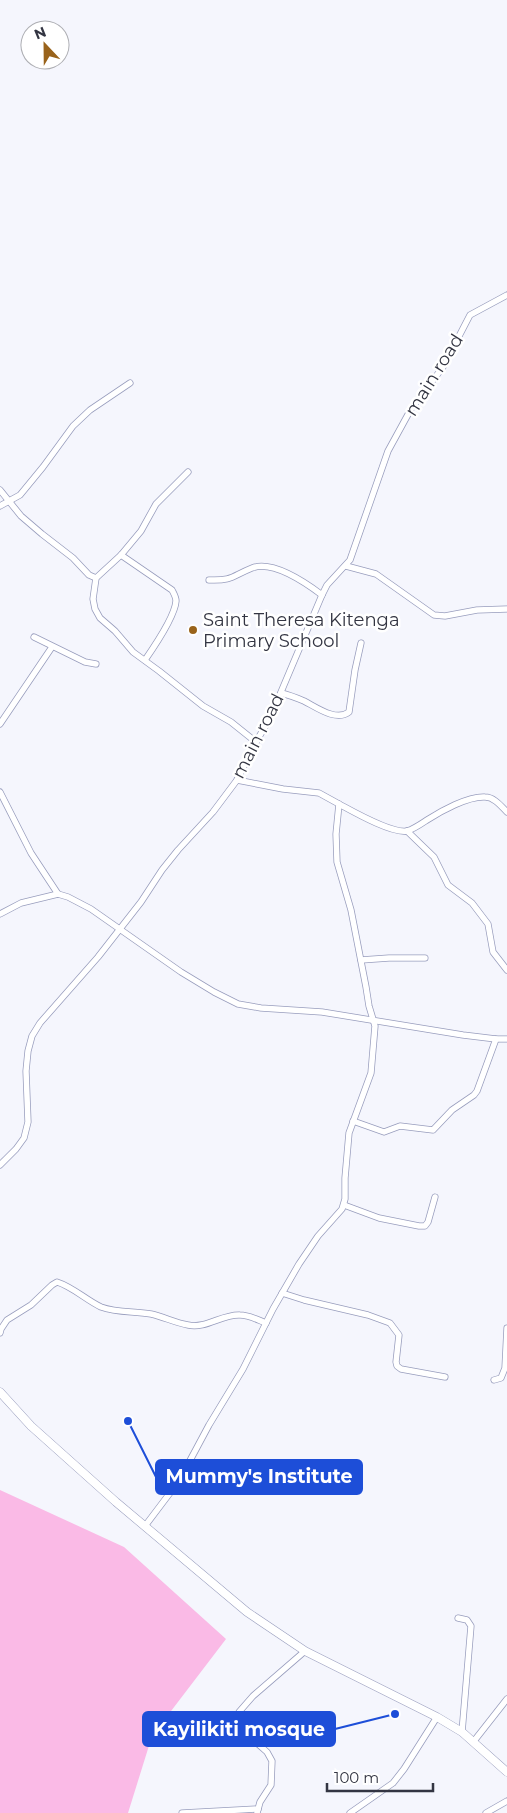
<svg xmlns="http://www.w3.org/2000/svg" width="507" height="1813" font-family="Montserrat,sans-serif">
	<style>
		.green { fill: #fabae6 }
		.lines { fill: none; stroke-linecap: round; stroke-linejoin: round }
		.minor-casing { stroke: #989dbd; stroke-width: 7 }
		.secondary-casing { stroke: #989dbd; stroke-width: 9 }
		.minor { stroke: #fff; stroke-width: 5.5 }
		.secondary { stroke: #fff; stroke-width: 8 }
		.poi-dot { fill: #99631b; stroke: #fff; stroke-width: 2 }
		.labels { text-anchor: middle; stroke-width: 5; stroke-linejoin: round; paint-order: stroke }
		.street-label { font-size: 18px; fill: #333542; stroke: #fff }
		.poi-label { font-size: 18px; fill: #333542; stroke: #fff; text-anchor: start }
		.leader { fill: none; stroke: #1d4ed8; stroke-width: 2 }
		.callout-dot { fill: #1d4ed8; stroke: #fff; stroke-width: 2 }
		.callout { fill: #1d4ed8; stroke: #1d4ed8; stroke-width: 2 }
		.callout-label { font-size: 19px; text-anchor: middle; font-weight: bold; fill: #fff }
	</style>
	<rect width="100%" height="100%" fill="#f5f6fd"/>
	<polygon class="green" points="0,1490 124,1547 226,1639 152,1736 128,1813 0,1813"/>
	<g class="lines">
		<g class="minor-casing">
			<g id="minor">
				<polyline points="188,472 156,504 141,531 121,555 96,578 93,599 95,609 100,618 115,631 133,652 159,671 203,706 231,722 256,742"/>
				<polyline points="0,490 21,516 42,534 73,558 89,575 96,578"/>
				<polyline points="0,506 20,495 43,467 73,426 90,410 130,383"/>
				<path d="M121,555L172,590C174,594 176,597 176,601C175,616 154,647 145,660"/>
				<polyline points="346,566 376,574 434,615 445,616 477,610 507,609"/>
				<path d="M209,580C233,581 232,576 252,568C273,560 306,583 322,595"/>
				<polyline points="34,637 85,662 96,664"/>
				<path d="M281,693C289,695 297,698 304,701C316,707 336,722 349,712L355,670L361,643"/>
				<polyline points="0,724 52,647"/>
				<polyline points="0,792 31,853 58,894"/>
				<path d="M339,804C352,811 392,834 407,831C414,829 421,824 427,820C441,811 468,796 485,797C494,797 501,806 507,812"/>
				<polyline points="407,831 434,857 448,885 472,903 488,924 493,952 507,970"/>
				<polyline points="0,914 21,903 58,894 68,897 91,909 181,972 214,992 238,1004 261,1008 322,1012 463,1035 496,1039 507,1039"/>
				<polyline points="361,960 389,958 425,958"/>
				<polyline points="353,1121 384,1132 400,1126 433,1130 452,1110 474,1095 477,1091 496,1039"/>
				<polyline points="0,1165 16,1149 24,1138 28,1122 26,1071 28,1051 32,1036 40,1023 98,957 141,902 162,870 178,850 213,812 237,780 256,742 270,718 322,595 327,585 350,560 388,451 411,409 443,367 470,315 507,295"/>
				<polyline points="344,1205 379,1218 419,1226 425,1226 428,1222 435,1197"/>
				<polyline points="282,1293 304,1300 368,1315 390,1323 399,1335 396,1362 397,1366 401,1369 445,1377"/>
				<path d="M0,1333L1,1329L7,1320L31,1305L52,1285L57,1282C73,1287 86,1300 101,1307C117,1313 134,1311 151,1314C164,1317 176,1323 188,1325C206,1329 222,1314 240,1315C249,1315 258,1320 266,1323"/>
				<polyline points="494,1380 501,1378 505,1368 507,1328"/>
				<polyline points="145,1526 179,1481 209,1425 243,1369 273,1309 299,1264 318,1236 342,1209 345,1199 345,1178 349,1133 371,1073 375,1026 369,1006 366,987 351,910 337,862 336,834 339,804 319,793 283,789 237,780"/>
				<polyline points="458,1618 467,1620 471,1626 462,1732"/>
				<polyline points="474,1741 507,1699"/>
				<polyline points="182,1813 258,1809"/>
				<polyline points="257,1813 260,1802 271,1785 272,1761 267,1752 240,1728 237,1719 239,1712 253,1696 305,1651"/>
				<polyline points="350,1813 393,1783 404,1769 437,1717"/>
				<polyline points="486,1813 507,1801"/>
			</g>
		</g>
		<g class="secondary-casing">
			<polyline id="secondary" points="0,1392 31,1426 116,1502 247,1612 305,1651 437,1717 462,1732 507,1772"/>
		</g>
		<use href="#minor" class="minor"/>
		<use href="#secondary" class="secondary"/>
	</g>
	<circle class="poi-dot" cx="193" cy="630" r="5"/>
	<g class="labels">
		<g class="street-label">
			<text transform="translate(434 375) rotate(-58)" y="6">main road</text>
			<text transform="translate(258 736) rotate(-63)" y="6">main road</text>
		</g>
		<g class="poi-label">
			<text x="203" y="626">Saint Theresa Kitenga<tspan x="203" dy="21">Primary School</tspan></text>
		</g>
	</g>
	<path class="leader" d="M128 1421L156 1477M395 1714L335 1729"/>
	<g class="callout-dot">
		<circle cx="128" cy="1421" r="5"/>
		<circle cx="395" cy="1714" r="5"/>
	</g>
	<g class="callout">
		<rect x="156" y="1460" width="206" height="34" rx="5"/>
		<rect x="143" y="1712" width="192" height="34" rx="5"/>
	</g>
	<g class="callout-label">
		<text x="259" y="1483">Mummy's Institute</text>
		<text x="239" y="1736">Kayilikiti mosque</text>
	</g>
	<g transform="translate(45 45) rotate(338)"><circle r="24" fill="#ffffff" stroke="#adaeb3"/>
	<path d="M0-4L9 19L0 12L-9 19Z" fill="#99631b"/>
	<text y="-8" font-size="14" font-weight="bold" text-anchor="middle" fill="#333542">N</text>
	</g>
	<path d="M327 1783v8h106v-8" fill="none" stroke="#333542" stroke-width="2.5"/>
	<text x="334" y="1783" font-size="15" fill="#333542" stroke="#ffffff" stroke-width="4" paint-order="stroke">100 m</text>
</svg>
